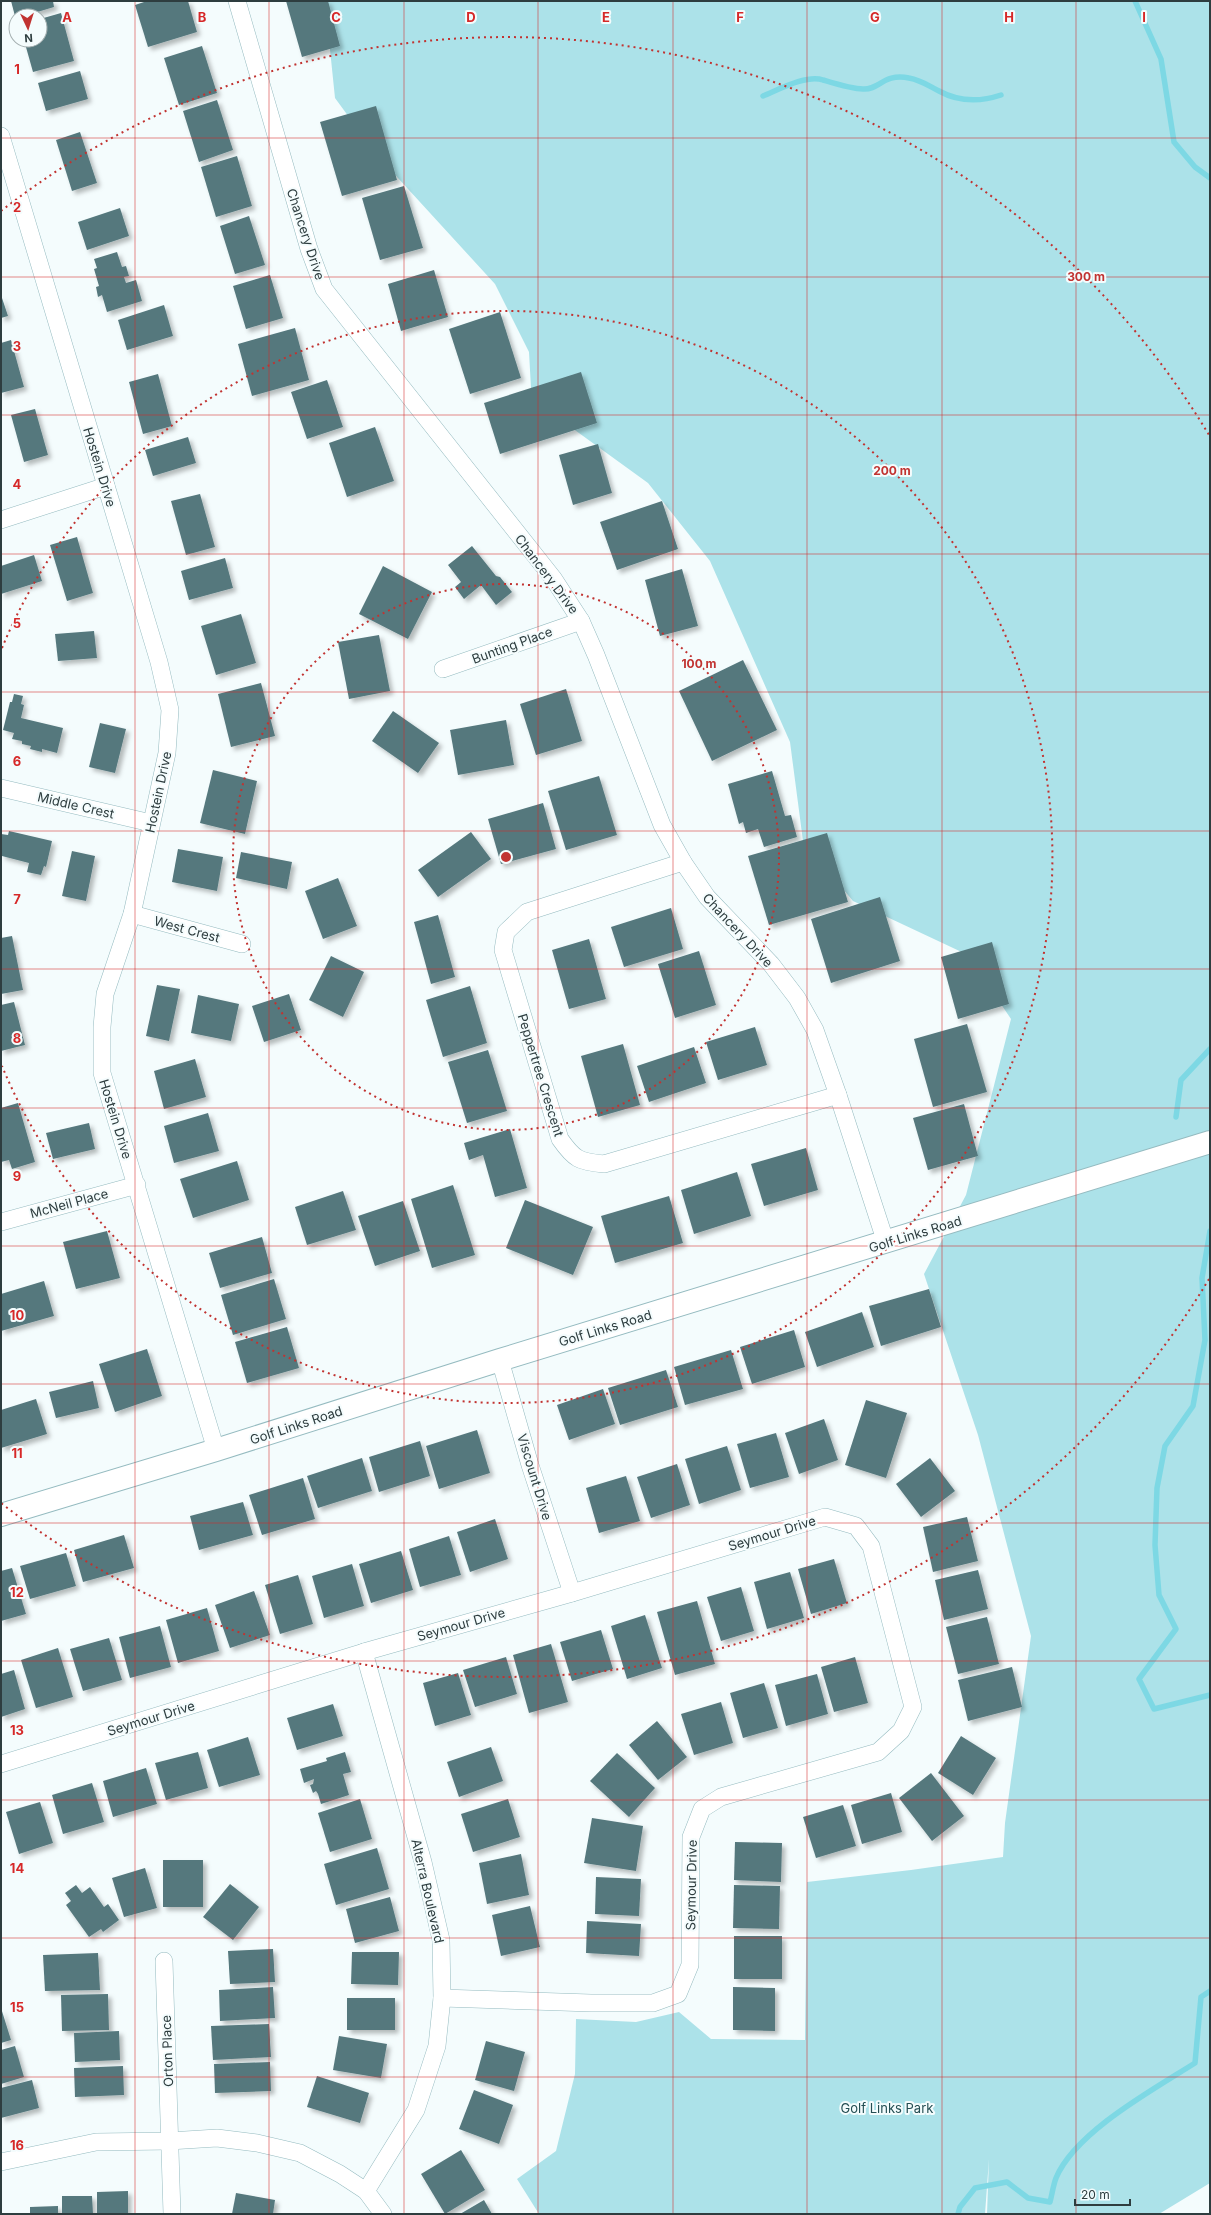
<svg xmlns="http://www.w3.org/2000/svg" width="1211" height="2215" font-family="Inter,sans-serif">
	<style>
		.green { fill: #ace2e9 }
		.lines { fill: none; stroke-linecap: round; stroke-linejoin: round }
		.stream { stroke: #7dd8e4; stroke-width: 5.5 }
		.building { fill: #55787d; filter: url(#shadow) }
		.street-casing { stroke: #95bbc0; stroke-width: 18 }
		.secondary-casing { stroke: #95bbc0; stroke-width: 24 }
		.street { stroke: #fff; stroke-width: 17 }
		.secondary { stroke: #fff; stroke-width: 22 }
		.grid { fill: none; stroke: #d62828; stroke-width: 1; stroke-opacity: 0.55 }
		.ring { fill: none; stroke: #c13331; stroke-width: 2; stroke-dasharray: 2 4 }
		.labels { text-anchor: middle; stroke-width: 4; stroke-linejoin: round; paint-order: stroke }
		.street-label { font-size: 13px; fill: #2e3d3f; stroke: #f4fcfd }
		.park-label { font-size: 13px; fill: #244e53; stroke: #f4fcfd }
		.grid-label { font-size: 13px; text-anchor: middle; font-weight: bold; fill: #d62828; stroke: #f4fcfd; stroke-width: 4; stroke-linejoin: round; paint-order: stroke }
		.centre { fill: #c13331; stroke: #f4fcfd; stroke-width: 2 }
		.ring-label { font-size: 12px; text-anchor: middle; font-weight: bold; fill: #c13331; stroke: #f4fcfd; stroke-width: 4; stroke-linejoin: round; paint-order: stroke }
	</style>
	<defs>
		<filter id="shadow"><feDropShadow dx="3.5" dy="3.5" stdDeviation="2" flood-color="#0004"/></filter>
	</defs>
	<rect width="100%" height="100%" fill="#f4fcfd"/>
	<polygon class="green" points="325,1 1210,1 1210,2183 1159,2214 987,2214 989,2159 985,2214 539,2214 517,2179 556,2151 575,2074 576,2019 636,2022 679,2012 711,2039 805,2040 807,1882 911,1870 1003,1857 1005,1823 1031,1636 978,1435 924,1274 966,1195 1011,1019 968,955 853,901 803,841 790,742 710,561 648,483 561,420 531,388 529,352 495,284 376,154 335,98"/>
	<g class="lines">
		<g class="stream">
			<polyline points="1135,1 1161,59 1174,142 1195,167 1210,178"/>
			<path d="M763,96C778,90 807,74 823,80C833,83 852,89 863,89C880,90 883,73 909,78C921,80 929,86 939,91C959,102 980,102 1001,95"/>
			<polyline points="1176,1117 1181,1080 1210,1049"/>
			<polyline points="1210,1231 1202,1278 1205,1340 1193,1406 1165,1446 1157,1488 1155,1545 1159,1595 1176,1629 1139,1679 1154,1709 1210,1695"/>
			<path d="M958,2214L960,2207L975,2188L1007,2182L1028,2198L1050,2202C1052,2195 1053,2186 1056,2178C1075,2132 1154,2089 1195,2063L1201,1997L1210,1991"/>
		</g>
	</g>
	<g class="building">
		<polygon points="11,1 53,1 54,7 24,16 15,16"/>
		<polygon points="147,1 188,1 197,32 148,47 135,5"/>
		<polygon points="286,1 328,1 340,46 302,57"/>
		<polygon points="61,13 74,61 33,72 24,40 40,40 40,19"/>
		<polygon points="202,46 217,93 179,105 164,58"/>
		<polygon points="80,71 88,99 46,111 38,83"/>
		<polygon points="217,100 233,150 199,162 183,111"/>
		<polygon points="376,106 397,180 342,196 320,122"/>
		<polygon points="80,132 97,183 72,191 56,140"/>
		<polygon points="237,156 252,206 216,217 201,167"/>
		<polygon points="404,186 423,248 380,260 362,198"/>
		<polygon points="120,208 129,236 87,250 78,222"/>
		<polygon points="249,216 265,265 235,274 220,226"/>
		<polygon points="117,252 122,267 126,266 129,276 124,277 126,283 136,280 142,301 107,312 102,295 98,297 96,287 99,286 94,269 97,268 94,259"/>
		<polygon points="434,270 448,317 401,331 388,284"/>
		<polygon points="270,275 283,318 246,329 233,286"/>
		<polygon points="1,295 8,316 1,318"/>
		<polygon points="164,305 173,336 127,350 118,320"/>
		<polygon points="500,312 521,378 470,394 449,329"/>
		<polygon points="295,328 309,380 252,396 238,344"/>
		<polygon points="11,340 24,387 1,393 1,343"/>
		<polygon points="581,372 597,423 500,454 484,403"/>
		<polygon points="158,374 172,426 143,434 129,382"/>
		<polygon points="327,380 343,427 307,439 291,392"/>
		<polygon points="35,409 48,455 24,462 11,415"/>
		<polygon points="375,427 394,481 347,497 329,443"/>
		<polygon points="188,437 196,463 153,476 145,450"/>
		<polygon points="598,444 612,493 573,505 559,455"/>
		<polygon points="200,494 215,547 186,555 171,501"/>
		<polygon points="662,501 678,549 617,570 600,522"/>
		<polygon points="77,537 93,593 67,601 50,545"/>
		<polygon points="472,546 496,576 500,577 512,592 496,605 481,585 464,599 455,587 461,582 448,565"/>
		<polygon points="34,555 42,581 1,594 1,566"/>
		<polygon points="225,558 233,588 189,600 181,571"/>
		<polygon points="383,566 432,592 408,639 359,614"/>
		<polygon points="682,569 698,626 660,636 645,580"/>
		<polygon points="241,614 256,663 216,675 201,626"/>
		<polygon points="94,631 97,658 58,661 55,634"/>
		<polygon points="379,635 390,691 349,699 338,642"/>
		<polygon points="743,660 777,730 712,761 679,691"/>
		<polygon points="261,683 275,736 231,747 218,694"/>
		<polygon points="566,689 582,741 536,755 520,704"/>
		<polygon points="14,694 23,696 21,704 24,705 21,718 63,728 57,753 42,749 42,752 30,749 31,746 22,744 22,741 12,739 14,733 3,730 10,702 12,702"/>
		<polygon points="393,711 439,743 418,773 372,741"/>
		<polygon points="506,720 514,765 458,775 450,730"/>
		<polygon points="100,723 126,729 115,773 89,767"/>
		<polygon points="213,770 257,781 245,834 200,823"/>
		<polygon points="772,771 785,816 791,815 797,837 764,847 758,829 746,833 743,822 739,824 728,784"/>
		<polygon points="599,776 617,835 566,850 548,791"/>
		<polygon points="543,803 556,849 501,864 488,819"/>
		<polygon points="9,831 52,841 46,867 44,866 41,875 27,872 29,863 2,856 1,834 8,835"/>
		<polygon points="471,832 491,859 438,897 418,870"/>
		<polygon points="827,833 848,902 769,925 748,856"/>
		<polygon points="178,849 223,857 217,891 172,882"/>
		<polygon points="72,851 95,856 86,901 62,896"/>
		<polygon points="241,852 292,862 287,889 236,878"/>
		<polygon points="338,878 357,926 323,939 305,891"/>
		<polygon points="880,897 900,961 831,983 811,919"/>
		<polygon points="671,908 683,949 624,967 611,927"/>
		<polygon points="438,915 455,977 431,984 414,922"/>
		<polygon points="12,936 23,990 1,994 1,938"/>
		<polygon points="589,939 606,999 569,1009 552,950"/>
		<polygon points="992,942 1009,1004 958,1019 941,957"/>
		<polygon points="699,951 716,1005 675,1018 658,964"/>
		<polygon points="331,956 364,972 343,1017 309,1000"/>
		<polygon points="157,985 180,989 169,1041 146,1036"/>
		<polygon points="470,986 487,1043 443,1057 426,1000"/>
		<polygon points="289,994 301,1030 264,1042 252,1006"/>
		<polygon points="198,995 239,1004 231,1041 191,1033"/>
		<polygon points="14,1002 25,1045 1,1051 1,1005"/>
		<polygon points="967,1024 987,1092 933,1107 914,1039"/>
		<polygon points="755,1027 767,1065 718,1080 706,1042"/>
		<polygon points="623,1044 640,1105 598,1117 581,1056"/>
		<polygon points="694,1047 706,1083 649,1102 637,1066"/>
		<polygon points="488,1050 507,1111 467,1123 448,1062"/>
		<polygon points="195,1059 206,1097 164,1109 154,1071"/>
		<polygon points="18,1103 35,1162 12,1169 9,1160 1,1162 1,1108"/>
		<polygon points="964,1104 978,1156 928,1170 913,1118"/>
		<polygon points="208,1113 219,1151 174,1163 164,1126"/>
		<polygon points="89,1123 95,1149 53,1159 46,1133"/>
		<polygon points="510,1129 527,1188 495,1197 483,1155 469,1160 464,1143"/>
		<polygon points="806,1148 818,1190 764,1206 751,1164"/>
		<polygon points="237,1161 249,1200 193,1218 180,1179"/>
		<polygon points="737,1172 751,1216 694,1234 681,1190"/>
		<polygon points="453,1185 475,1255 432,1268 411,1199"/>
		<polygon points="343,1191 356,1230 307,1245 295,1207"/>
		<polygon points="669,1196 683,1243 615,1263 601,1216"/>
		<polygon points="525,1200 593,1227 573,1275 506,1248"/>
		<polygon points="403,1201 420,1251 375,1266 358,1216"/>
		<polygon points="107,1231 120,1278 76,1289 63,1242"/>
		<polygon points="262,1237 272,1273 220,1288 209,1253"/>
		<polygon points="274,1279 286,1319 233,1335 221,1295"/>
		<polygon points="44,1281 54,1316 1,1331 1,1294"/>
		<polygon points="929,1289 941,1327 881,1346 869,1306"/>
		<polygon points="862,1312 874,1347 817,1367 805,1332"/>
		<polygon points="287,1327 299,1368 247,1383 235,1342"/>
		<polygon points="794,1330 805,1367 752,1384 740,1347"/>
		<polygon points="147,1349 162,1396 115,1412 99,1364"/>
		<polygon points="731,1350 743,1389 685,1405 674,1367"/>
		<polygon points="666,1370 678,1407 620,1425 608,1388"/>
		<polygon points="93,1381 99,1408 56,1418 49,1392"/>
		<polygon points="603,1389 615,1424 569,1440 557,1405"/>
		<polygon points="36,1399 47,1434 1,1448 1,1410"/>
		<polygon points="866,1400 907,1413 886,1478 845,1465"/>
		<polygon points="824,1419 838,1460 799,1474 785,1433"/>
		<polygon points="477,1430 490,1473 439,1489 426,1446"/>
		<polygon points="776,1433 789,1477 750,1488 737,1444"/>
		<polygon points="420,1441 430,1476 379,1492 369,1457"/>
		<polygon points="727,1446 741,1490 699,1504 685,1459"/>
		<polygon points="362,1458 372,1491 318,1508 307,1476"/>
		<polygon points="930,1458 955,1491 921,1517 896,1484"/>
		<polygon points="677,1464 690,1505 651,1518 637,1477"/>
		<polygon points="626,1476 640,1521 599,1533 586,1488"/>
		<polygon points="303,1478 315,1519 262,1535 249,1495"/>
		<polygon points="243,1502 253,1535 199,1550 190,1516"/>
		<polygon points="967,1517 978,1561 933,1572 923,1527"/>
		<polygon points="495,1519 508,1559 470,1572 457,1532"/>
		<polygon points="124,1535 134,1568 83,1582 74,1550"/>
		<polygon points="449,1536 461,1575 420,1587 409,1549"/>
		<polygon points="401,1551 413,1590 371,1603 359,1564"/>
		<polygon points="66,1553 76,1586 30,1599 20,1566"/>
		<polygon points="834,1559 847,1603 811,1614 798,1569"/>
		<polygon points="352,1564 364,1606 324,1618 312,1576"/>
		<polygon points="12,1568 26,1614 1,1621 1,1571"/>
		<polygon points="978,1570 988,1609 944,1620 935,1580"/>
		<polygon points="790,1572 804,1618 767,1629 754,1582"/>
		<polygon points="298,1575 313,1624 280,1634 265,1585"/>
		<polygon points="741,1587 754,1631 721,1641 707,1597"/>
		<polygon points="254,1591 270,1635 230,1648 215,1605"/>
		<polygon points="697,1601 715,1664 675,1675 657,1612"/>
		<polygon points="207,1608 219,1651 178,1663 166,1620"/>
		<polygon points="645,1615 662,1668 627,1679 611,1626"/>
		<polygon points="987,1617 999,1664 958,1674 946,1627"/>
		<polygon points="160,1626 171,1667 130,1678 119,1637"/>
		<polygon points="601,1630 613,1669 572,1681 560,1642"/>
		<polygon points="109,1638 122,1680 83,1691 70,1649"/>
		<polygon points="551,1644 568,1702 529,1713 513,1655"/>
		<polygon points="58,1648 73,1697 36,1708 21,1660"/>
		<polygon points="506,1657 517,1694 475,1707 463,1670"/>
		<polygon points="855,1657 868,1703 834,1712 821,1667"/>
		<polygon points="1012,1667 1022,1707 968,1721 958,1680"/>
		<polygon points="14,1670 25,1709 1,1717 1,1674"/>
		<polygon points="458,1673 471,1715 435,1726 423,1683"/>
		<polygon points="817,1674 828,1714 786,1726 775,1685"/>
		<polygon points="764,1683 778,1728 743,1738 730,1693"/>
		<polygon points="721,1702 733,1743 694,1755 681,1714"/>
		<polygon points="333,1704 343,1736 297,1750 287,1718"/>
		<polygon points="657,1721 687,1757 658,1780 629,1745"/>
		<polygon points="961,1736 996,1758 973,1795 938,1773"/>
		<polygon points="248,1737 260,1775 219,1787 207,1750"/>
		<polygon points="491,1747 503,1781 459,1797 447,1762"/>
		<polygon points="198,1752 208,1788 166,1800 155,1763"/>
		<polygon points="345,1752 351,1772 343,1774 349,1795 321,1804 318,1794 316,1791 313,1793 310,1785 313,1784 314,1779 304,1783 300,1769 327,1761 326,1758"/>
		<polygon points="617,1753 655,1788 629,1817 590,1781"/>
		<polygon points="146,1768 157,1804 113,1817 103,1781"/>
		<polygon points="931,1773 964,1816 932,1841 899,1798"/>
		<polygon points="92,1783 104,1822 63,1834 52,1795"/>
		<polygon points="891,1793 902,1832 862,1844 851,1805"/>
		<polygon points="360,1799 372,1839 330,1852 318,1813"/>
		<polygon points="508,1799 520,1837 473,1852 461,1814"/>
		<polygon points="40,1802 53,1843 19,1854 6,1812"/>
		<polygon points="843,1805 856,1846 816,1858 803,1817"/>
		<polygon points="592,1818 643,1826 636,1871 584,1863"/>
		<polygon points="735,1842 782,1843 781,1882 734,1880"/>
		<polygon points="377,1848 389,1889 336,1905 324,1864"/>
		<polygon points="521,1854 529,1895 487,1904 479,1863"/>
		<rect x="163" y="1860" width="40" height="47"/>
		<polygon points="145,1868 157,1908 124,1917 112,1878"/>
		<polygon points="596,1877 641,1879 639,1916 595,1914"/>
		<polygon points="230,1884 259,1907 233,1940 203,1917"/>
		<polygon points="76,1885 82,1893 90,1887 104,1907 108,1904 119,1920 103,1932 101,1929 89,1937 66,1905 71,1901 65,1893"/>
		<polygon points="734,1885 780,1886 779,1929 733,1928"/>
		<polygon points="390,1897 399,1931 355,1943 346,1909"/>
		<polygon points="530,1906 540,1947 501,1956 492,1915"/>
		<polygon points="587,1921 641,1924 639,1956 586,1953"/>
		<rect x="734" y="1936" width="48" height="43"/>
		<polygon points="273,1949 275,1982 230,1984 228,1951"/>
		<polygon points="352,1952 399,1952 398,1985 351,1984"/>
		<polygon points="98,1953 100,1990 45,1991 43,1955"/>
		<polygon points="273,1987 275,2018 220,2021 219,1990"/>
		<polygon points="733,1987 775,1988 775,2031 733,2030"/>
		<polygon points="108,1994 109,2030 62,2031 61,1995"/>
		<rect x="347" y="1998" width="48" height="32"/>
		<polygon points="1,2008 11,2040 1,2043"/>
		<polygon points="269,2024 271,2057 213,2060 211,2026"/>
		<polygon points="119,2031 120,2060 75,2062 74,2033"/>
		<polygon points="339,2036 387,2044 381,2078 333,2070"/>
		<polygon points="486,2041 525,2052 514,2091 475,2080"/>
		<polygon points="15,2046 24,2077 1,2084 1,2050"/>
		<polygon points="270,2062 271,2091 215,2093 214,2064"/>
		<polygon points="123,2066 124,2095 75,2097 74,2068"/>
		<polygon points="317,2076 369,2093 360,2123 307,2107"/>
		<polygon points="32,2080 39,2108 1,2118 1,2088"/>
		<polygon points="474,2090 513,2105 499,2144 459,2129"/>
		<polygon points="461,2150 485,2190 445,2214 421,2174"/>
		<polygon points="128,2191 128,2214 97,2214 97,2192"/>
		<polygon points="236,2193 275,2200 273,2214 232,2214"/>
		<polygon points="62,2196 92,2196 93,2214 62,2214"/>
		<polygon points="484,2200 492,2214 460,2214"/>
		<polygon points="58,2206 58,2214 30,2214 30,2207"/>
	</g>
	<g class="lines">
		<g class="street-casing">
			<g id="street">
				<polyline points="237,1 309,249 324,289 553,578 581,621 596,655 662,825 683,862 707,897 771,964 797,998 815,1030 838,1095 886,1243"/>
				<polyline points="1,136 159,662 170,710 167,753 132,914 105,994 102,1027 102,1073 216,1450"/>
				<polyline points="1,520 106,486"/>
				<polyline points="443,669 581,621"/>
				<polyline points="1,788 151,823"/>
				<path d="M683,862L527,912L506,932L503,950L560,1139C574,1159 579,1162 604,1164L838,1095"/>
				<polyline points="132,914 242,944"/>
				<polyline points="1,1222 137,1185"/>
				<polyline points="500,1360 530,1465 572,1593"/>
				<polyline points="364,1652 423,1862 441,1940 442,1998 437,2046 416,2110 366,2191"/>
				<polyline points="1,1764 364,1652 572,1593 825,1517 856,1526 871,1546 913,1707 901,1731 878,1752 721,1797 702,1809 691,1837 690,1965 678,1994 653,2003 591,2003 442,1998"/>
				<polyline points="164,1961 172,2214"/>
				<polyline points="1,2162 96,2142 169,2141 217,2138 257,2143 300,2153 340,2174 366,2191 383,2214"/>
			</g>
		</g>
		<g class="secondary-casing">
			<polyline id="secondary" points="1,1515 216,1450 500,1360 1210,1142"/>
		</g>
		<use href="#street" class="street"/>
		<use href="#secondary" class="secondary"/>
	</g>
	<path class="grid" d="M135,1V2214M269,1V2214M404,1V2214M538,1V2214M673,1V2214M807,1V2214M942,1V2214M1076,1V2214M1,138H1210M1,277H1210M1,415H1210M1,554H1210M1,692H1210M1,831H1210M1,969H1210M1,1108H1210M1,1246H1210M1,1384H1210M1,1523H1210M1,1661H1210M1,1800H1210M1,1938H1210M1,2077H1210"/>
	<g class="ring">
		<circle cx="506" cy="857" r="273"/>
		<path d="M2 648A546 546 0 1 1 2 1066"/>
		<path d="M1209 1279A820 820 0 0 1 1 1503M1 211A820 820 0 0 1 1209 435"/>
	</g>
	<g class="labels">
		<g class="street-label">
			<text transform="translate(306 234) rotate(72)" y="5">Chancery Drive</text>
			<text transform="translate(100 467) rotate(73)" y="5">Hostein Drive</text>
			<text transform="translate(547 574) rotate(53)" y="5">Chancery Drive</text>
			<text transform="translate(512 645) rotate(-20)" y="5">Bunting Place</text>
			<text transform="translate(158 792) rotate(-78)" y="5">Hostein Drive</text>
			<text transform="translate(76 805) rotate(13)" y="5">Middle Crest</text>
			<text transform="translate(187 929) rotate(15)" y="5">West Crest</text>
			<text transform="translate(738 930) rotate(47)" y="5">Chancery Drive</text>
			<text transform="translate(541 1075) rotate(73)" y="5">Peppertree Crescent</text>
			<text transform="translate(116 1119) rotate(73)" y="5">Hostein Drive</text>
			<text transform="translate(69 1203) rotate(-15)" y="5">McNeil Place</text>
			<text transform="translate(915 1234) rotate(-17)" y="5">Golf Links Road</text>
			<text transform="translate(605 1328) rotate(-17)" y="5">Golf Links Road</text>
			<text transform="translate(296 1425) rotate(-18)" y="5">Golf Links Road</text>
			<text transform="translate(535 1477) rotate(73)" y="5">Viscount Drive</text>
			<text transform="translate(772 1533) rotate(-17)" y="5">Seymour Drive</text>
			<text transform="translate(461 1624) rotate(-16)" y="5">Seymour Drive</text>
			<text transform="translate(151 1718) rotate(-17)" y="5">Seymour Drive</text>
			<text transform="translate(691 1885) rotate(-89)" y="5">Seymour Drive</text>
			<text transform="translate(428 1891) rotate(77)" y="5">Alterra Boulevard</text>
			<text transform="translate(167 2051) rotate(-92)" y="5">Orton Place</text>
		</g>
		<g class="park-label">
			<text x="887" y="2113">Golf Links Park</text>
		</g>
	</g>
	<g class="grid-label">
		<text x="67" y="22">A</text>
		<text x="202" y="22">B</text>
		<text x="336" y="22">C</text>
		<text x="471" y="22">D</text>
		<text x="606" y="22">E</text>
		<text x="740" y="22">F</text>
		<text x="875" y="22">G</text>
		<text x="1009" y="22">H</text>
		<text x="1144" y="22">I</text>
		<text x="17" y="74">1</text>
		<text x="17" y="212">2</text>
		<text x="17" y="351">3</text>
		<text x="17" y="489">4</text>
		<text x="17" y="628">5</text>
		<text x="17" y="766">6</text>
		<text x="17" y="904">7</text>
		<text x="17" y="1043">8</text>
		<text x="17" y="1181">9</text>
		<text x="17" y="1320">10</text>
		<text x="17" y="1458">11</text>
		<text x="17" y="1597">12</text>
		<text x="17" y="1735">13</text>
		<text x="17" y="1873">14</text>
		<text x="17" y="2012">15</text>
		<text x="17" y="2150">16</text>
	</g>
	<circle cx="506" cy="857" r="6" class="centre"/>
	<g class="ring-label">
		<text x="1086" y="281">300 m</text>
		<text x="892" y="475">200 m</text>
		<text x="699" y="668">100 m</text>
	</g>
	<rect width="1211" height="2215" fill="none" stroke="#2e3d3f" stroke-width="4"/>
	<g transform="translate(28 28) rotate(176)"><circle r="19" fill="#f4fcfd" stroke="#a5b0b1"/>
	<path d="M0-3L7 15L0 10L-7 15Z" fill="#c13331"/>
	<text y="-6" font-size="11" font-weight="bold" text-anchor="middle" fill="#2e3d3f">N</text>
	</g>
	<path d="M1075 2199v6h55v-6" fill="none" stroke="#2e3d3f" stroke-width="2"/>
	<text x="1081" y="2199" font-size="12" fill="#2e3d3f" stroke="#f4fcfd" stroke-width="3" paint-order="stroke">20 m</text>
</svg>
